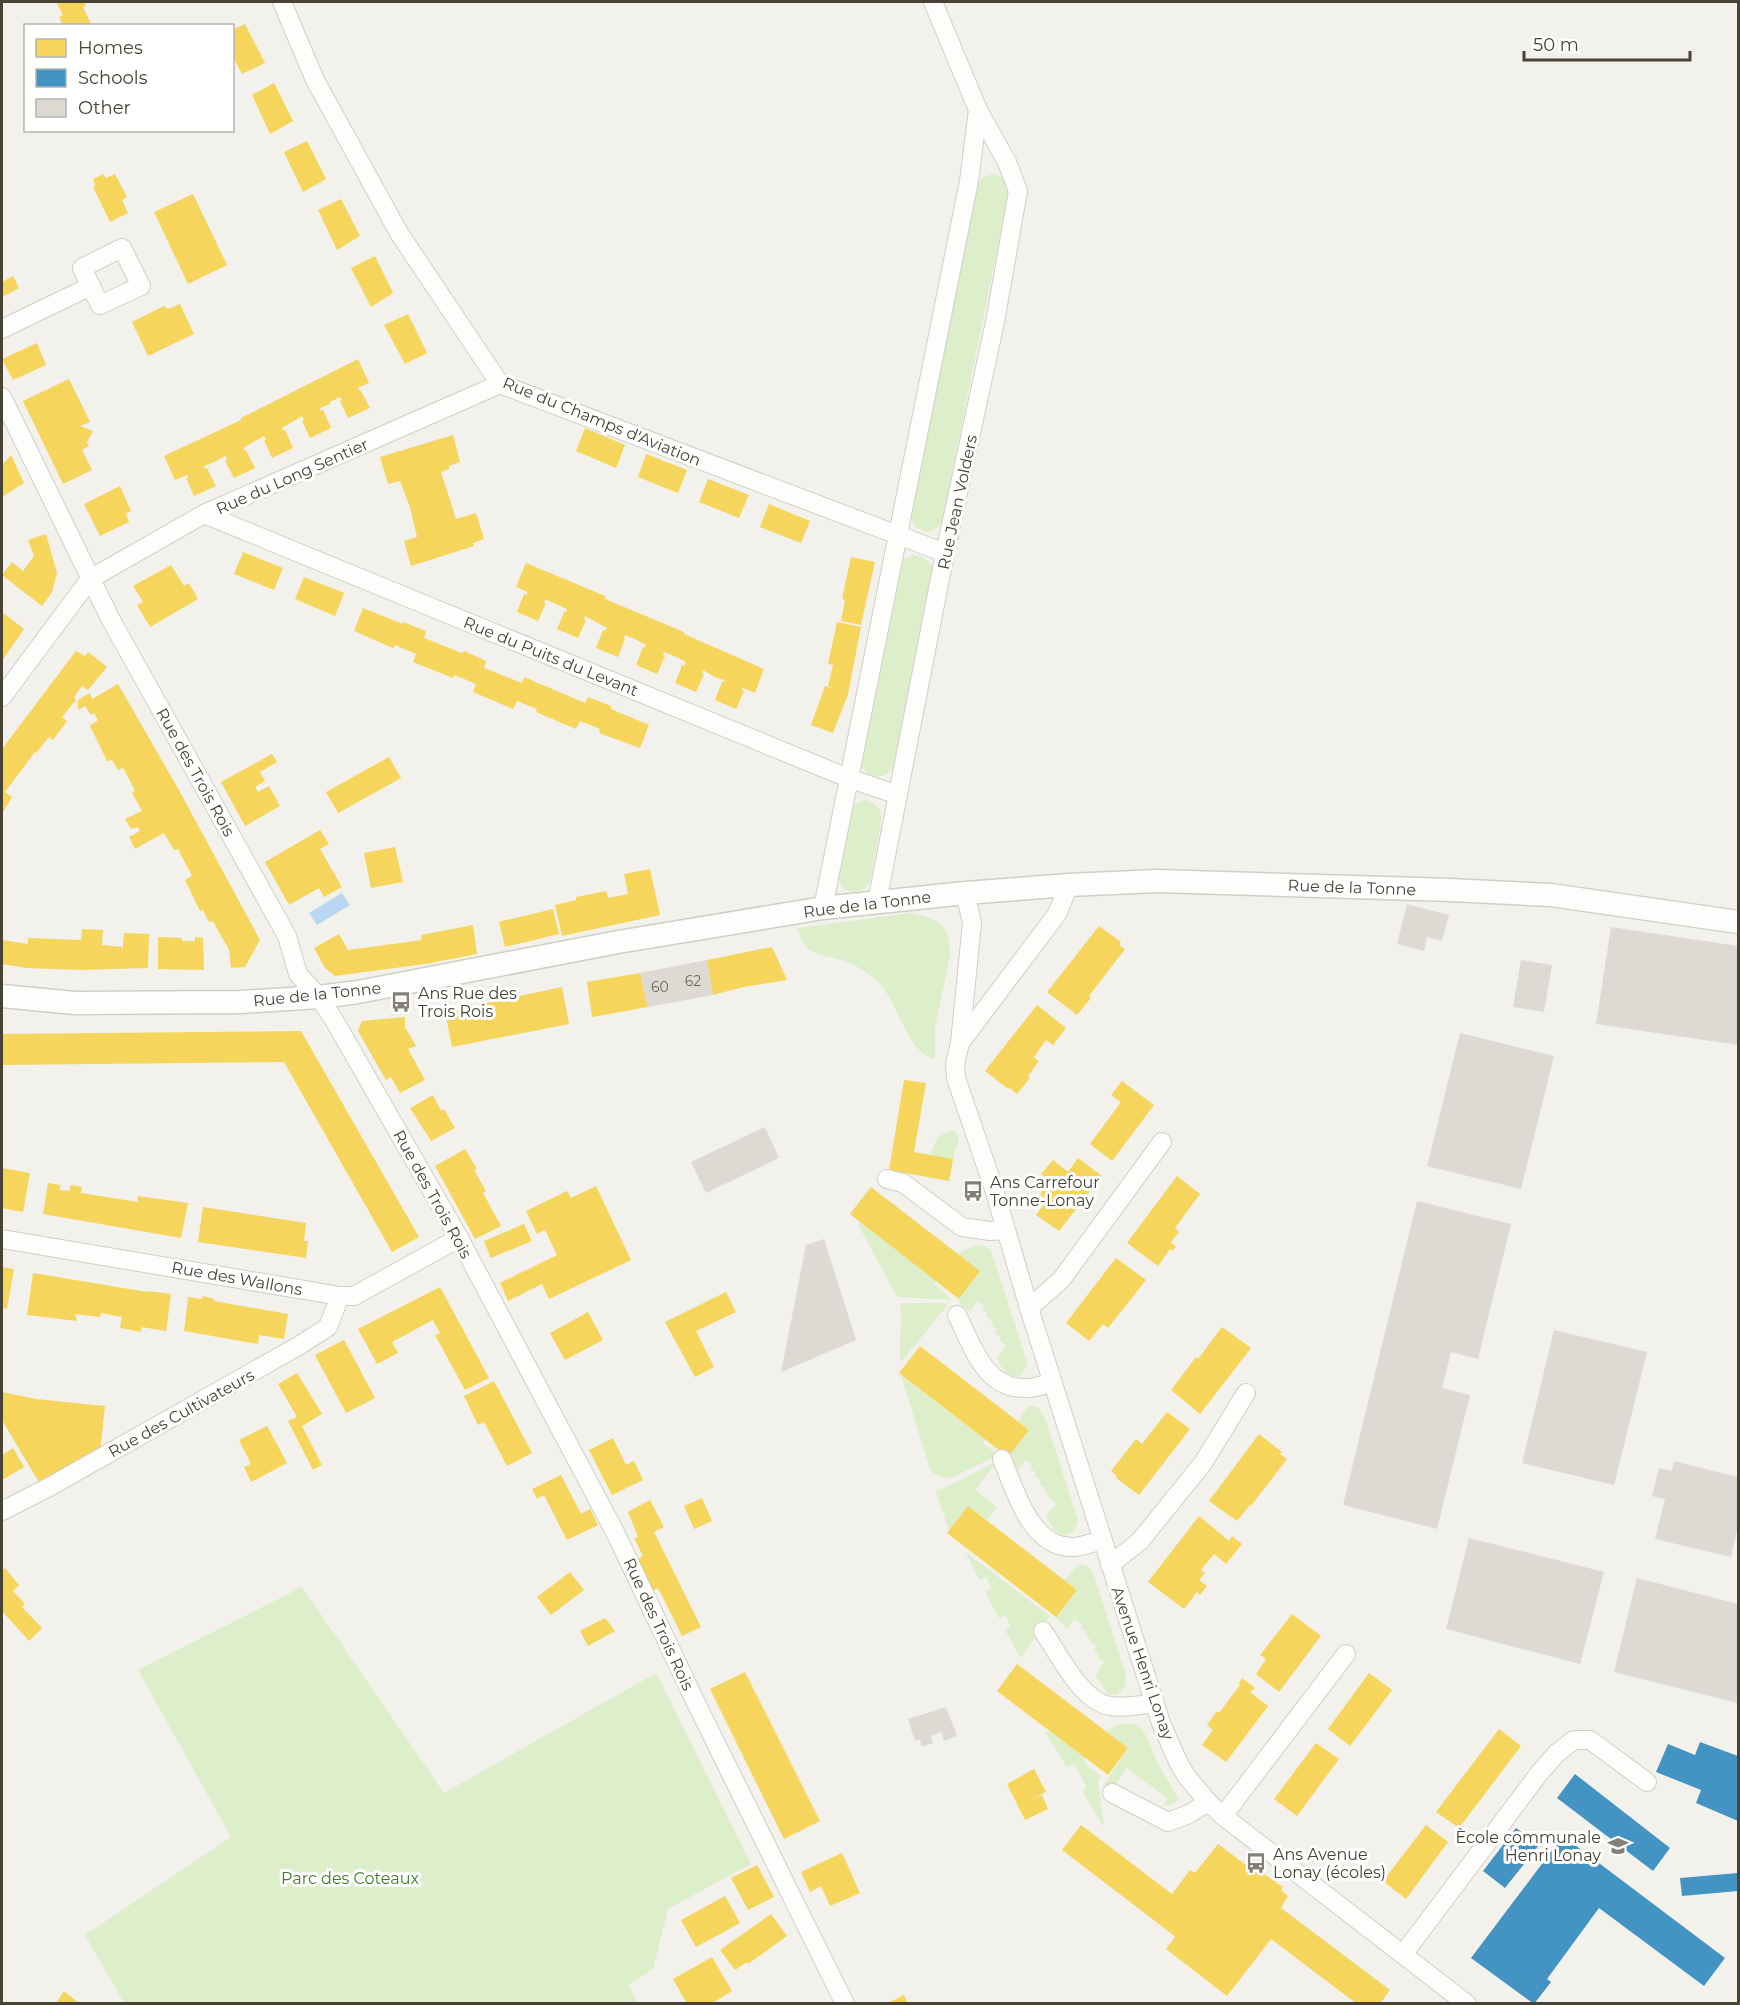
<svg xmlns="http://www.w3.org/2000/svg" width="1740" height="2005" font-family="Montserrat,sans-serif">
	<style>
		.green { fill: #ddeeca }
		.water { fill: #bad7f1 }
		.homes { fill: #f6d55c }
		.schools { fill: #4393c3 }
		.building { fill: #dcdad3 }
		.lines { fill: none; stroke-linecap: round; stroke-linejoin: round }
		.minor-casing { stroke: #d0cec8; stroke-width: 20 }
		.tertiary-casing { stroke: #d0cec8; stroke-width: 25 }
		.minor { stroke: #fdfdfc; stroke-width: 18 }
		.tertiary { stroke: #fdfdfc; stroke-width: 22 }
		.labels { text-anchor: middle; stroke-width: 6; stroke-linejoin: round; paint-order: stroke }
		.number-label { font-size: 14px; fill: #6e6a5e }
		.street-label { font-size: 16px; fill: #494336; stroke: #fff }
		.poi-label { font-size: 16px; fill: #494336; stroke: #fff; text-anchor: start }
		.park-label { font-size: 16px; fill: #407e26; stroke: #fff }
	</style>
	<rect width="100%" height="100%" fill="#f2f1eb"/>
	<g class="green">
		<path d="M993,174C1004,176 1006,182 1009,191L942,522C932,539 911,532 911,513L977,187L982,178Z"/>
		<path d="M913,555C926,556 933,563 933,576L893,767C884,782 867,779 860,763L900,565L903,560Z"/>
		<path d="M866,800C875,802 880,808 882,817L870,882C862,895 841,896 839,878C837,866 849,823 851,808L855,804Z"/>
		<path d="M911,913C939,919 951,926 950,956L935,1027V1059C907,1054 898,1001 878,982C867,971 853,963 838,959C815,953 804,954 797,928Z"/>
		<path d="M951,1130L955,1131L959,1139L953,1159L931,1155C933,1143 939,1134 951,1130Z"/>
		<polygon points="860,1222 936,1281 934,1284 952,1300 897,1297 859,1226"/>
		<path d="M975,1245L986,1246L992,1253L1027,1362V1366L1021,1375C1006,1379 1002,1369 997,1358L1006,1346L999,1340L1001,1337L995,1333L997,1329L991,1325L993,1322L986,1317L987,1312L982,1309L984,1305L977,1301L970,1312L959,1303V1299L980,1271L958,1254Z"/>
		<polygon points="899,1303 949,1303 902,1361 900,1356 901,1309"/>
		<path d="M901,1375L985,1440L983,1444L999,1455L953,1477C943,1479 936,1477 930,1469Z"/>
		<path d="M1033,1406L1038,1407L1045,1418L1078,1520L1075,1530L1065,1536C1054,1532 1051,1527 1046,1516L1056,1504L1044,1491L1045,1488L1039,1483L1041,1480L1034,1476L1036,1473L1030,1468L1032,1465L1026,1460L1018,1470L1008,1462V1457L1029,1430L1018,1421L1028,1407Z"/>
		<polygon points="998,1461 975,1490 997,1507 987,1520 968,1506 949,1530 936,1492"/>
		<polygon points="966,1553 968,1554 1050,1616 1021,1658 1005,1630 1011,1627 1006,1616 999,1618 985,1592 991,1588 986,1577 979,1580"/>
		<polygon points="1079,1564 1086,1565 1093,1572 1126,1675 1125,1687 1117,1695 1108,1694 1095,1675 1104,1663 1098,1658 1100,1655 1094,1650 1096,1647 1090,1642 1091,1640 1085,1635 1087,1632 1081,1628 1083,1625 1074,1619 1067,1629 1056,1617 1077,1590 1064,1580"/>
		<polygon points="302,1587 444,1793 656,1673 751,1864 668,1909 653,1969 629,1985 637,2003 124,2003 85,1935 231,1837 138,1670"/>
		<polygon points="1128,1723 1136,1724 1143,1730 1158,1764 1176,1794 1178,1799 1173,1804 1163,1806 1167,1798 1127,1768 1107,1797 1104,1785 1128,1748 1106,1731 1117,1725"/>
		<polygon points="1045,1732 1051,1732 1085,1758 1085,1764 1101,1776 1098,1782 1104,1827 1082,1791 1087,1787 1074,1764 1067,1767"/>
	</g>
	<polygon class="water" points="342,893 350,905 317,925 309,913"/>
	<g class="homes">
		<polygon points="56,2 84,2 86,6 83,7 92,26 63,26 59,17 63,15"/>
		<polygon points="245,24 265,63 242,74 232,55 232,30"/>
		<polygon points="274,83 293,121 270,134 252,95"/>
		<polygon points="307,141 326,179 303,192 284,152"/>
		<polygon points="103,174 106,178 115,174 127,197 122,200 128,213 110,222 93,187 95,185 93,179"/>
		<polygon points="193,194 227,265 188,284 154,212"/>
		<polygon points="341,199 360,236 337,250 318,210"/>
		<polygon points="375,256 393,293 371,307 351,268"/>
		<polygon points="13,276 19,288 2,297 2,282"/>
		<polygon points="180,304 194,334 148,356 132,322 164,306 168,309"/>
		<polygon points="408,314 427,353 405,364 384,325"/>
		<polygon points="37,343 46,365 13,380 2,359"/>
		<polygon points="358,359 369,383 358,388 360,391 361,391 370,408 348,418 340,401 342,400 340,397 330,402 330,404 320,408 321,411 323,410 331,428 310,438 302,421 304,420 302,416 282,428 283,431 285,430 293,448 272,458 264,440 266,440 264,436 243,448 245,451 246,450 255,468 234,478 225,461 227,460 226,456 214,462 204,466 205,469 207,468 216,486 194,496 186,478 188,478 187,475 175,480 164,456 241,420 241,418"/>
		<polygon points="69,379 90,422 80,426 93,431 87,442 89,446 82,450 92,470 63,484 23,401"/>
		<polygon points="585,428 625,445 616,468 576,451"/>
		<polygon points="453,435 460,462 449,466 449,469 441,472 456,519 476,513 484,539 473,543 474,546 411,566 404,541 417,537 410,507 400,481 388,484 380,457"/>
		<polygon points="646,454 687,470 678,493 638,477"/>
		<polygon points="11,455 24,483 2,497 2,465"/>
		<polygon points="708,479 749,495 739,518 699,502"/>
		<polygon points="120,486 131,511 126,514 129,522 100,536 84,504"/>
		<polygon points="769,504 810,521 801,543 760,527"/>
		<polygon points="46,534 57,573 52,592 42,606 2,575 12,562 23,571 34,556 28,540"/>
		<polygon points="243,552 283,568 274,590 234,574"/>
		<polygon points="851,557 875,562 861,625 841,621 845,600 842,599"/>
		<polygon points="526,563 605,596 605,599 684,632 684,634 764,669 755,693 743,688 742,690 744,691 736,709 715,700 722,682 726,681 715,677 703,670 702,673 704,674 696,692 675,683 682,665 684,666 686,662 674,656 664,652 663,655 665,656 657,674 636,665 643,647 645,648 646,645 635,639 625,635 624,638 625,639 618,657 596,648 603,630 605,631 607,628 585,616 584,620 586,620 578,638 557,629 564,612 566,612 567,609 545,599 544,603 546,603 538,621 517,612 524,594 526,595 528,592 516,587"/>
		<polygon points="171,565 184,586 189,583 198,599 150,627 137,605 143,602 133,586"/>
		<polygon points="304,577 344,593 335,616 295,599"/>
		<polygon points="363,608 403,624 403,622 426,631 424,638 462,653 464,651 486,661 484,668 522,683 524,677 585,703 588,697 611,706 611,709 649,725 640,748 599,733 600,729 580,721 576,729 536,712 537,709 517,701 513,709 473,692 476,684 455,675 453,678 413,662 416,654 395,645 393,648 354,631"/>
		<polygon points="2,612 24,629 2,661"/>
		<polygon points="837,622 861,627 848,694 833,733 811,725 825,686 834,689 828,686 833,665 828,664"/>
		<polygon points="76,651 85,656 88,652 107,667 88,690 82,686 74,697 76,700 62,717 67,721 53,740 49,737 36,753 35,752 5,792 12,797 2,814 2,749"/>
		<polygon points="118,684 180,792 260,940 245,967 231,968 229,950 213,921 209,922 203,910 200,911 185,880 192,876 178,849 174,850 164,833 135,849 129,837 140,831 138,827 131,829 125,819 142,811 132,793 135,790 123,768 118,770 112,760 107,761 90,726 98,720 94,713 91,715 85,706 78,710 78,700 90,693 92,699"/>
		<polygon points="272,754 277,762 260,772 265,781 255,787 258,792 269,786 280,806 245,826 221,782"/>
		<polygon points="389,757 401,778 338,813 326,792"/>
		<polygon points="320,830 329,844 320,849 342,887 324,897 319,888 289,905 265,862"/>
		<polygon points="395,847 403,882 371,888 364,853"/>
		<polygon points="650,869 660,915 562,936 555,905 576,900 576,897 606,891 608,898 628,894 624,874"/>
		<polygon points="553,909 559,934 505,947 499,922"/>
		<polygon points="473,925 477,954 425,964 335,976 325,968 314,948 339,934 348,950 422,940 421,935"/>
		<polygon points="1099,926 1121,942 1119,945 1125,949 1089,996 1091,998 1077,1015 1047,992"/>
		<polygon points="82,929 103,930 102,945 122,947 122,953 124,933 149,934 148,968 80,970 27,968 2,964 2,940 28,944 28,938 81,940"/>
		<polygon points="158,937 182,938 182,941 195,941 195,937 203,938 204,970 158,969"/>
		<polygon points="772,947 787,980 743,987 713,995 707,960"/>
		<polygon points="640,973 648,1007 592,1017 587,982"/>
		<polygon points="562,987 569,1024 452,1047 445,1012"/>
		<polygon points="1037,1005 1066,1028 1053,1045 1046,1040 1034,1057 1039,1061 1028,1076 1030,1078 1017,1094 1010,1088 1008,1089 985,1071"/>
		<polygon points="405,1017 405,1027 416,1046 408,1049 425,1080 400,1093 391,1077 386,1080 358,1031 362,1021"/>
		<polygon points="301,1031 419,1237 392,1252 284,1062 2,1065 2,1034"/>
		<polygon points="904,1080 926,1083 914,1152 953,1159 949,1181 889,1170"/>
		<polygon points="1122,1081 1154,1105 1112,1161 1090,1144 1121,1102 1111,1095"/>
		<polygon points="433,1095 441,1111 444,1109 455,1128 431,1141 410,1108"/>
		<polygon points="465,1149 477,1169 474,1170 486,1191 483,1193 501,1226 475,1239 435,1166"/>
		<polygon points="1078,1158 1102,1176 1059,1231 1036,1215 1047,1200 1040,1194 1050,1180 1041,1174 1053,1160 1068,1172"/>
		<polygon points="2,1168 30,1173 23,1212 2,1208"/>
		<polygon points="1177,1176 1200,1194 1175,1228 1179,1232 1171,1242 1176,1247 1172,1251 1170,1249 1158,1266 1127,1243"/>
		<polygon points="48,1183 60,1185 60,1190 69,1191 71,1185 82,1187 81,1193 138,1202 138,1196 188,1203 181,1238 43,1214"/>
		<polygon points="596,1186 631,1260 549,1299 542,1284 508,1301 500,1283 557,1255 545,1230 537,1234 526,1211 567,1191 571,1198"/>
		<polygon points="871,1187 980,1271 959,1299 850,1214"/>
		<polygon points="203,1207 306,1223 304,1241 308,1241 306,1258 198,1242"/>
		<polygon points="524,1224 532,1241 491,1258 484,1241"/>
		<polygon points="1116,1258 1146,1280 1108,1328 1103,1324 1089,1341 1066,1323"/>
		<polygon points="2,1267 14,1269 7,1309 2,1308"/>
		<polygon points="33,1273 147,1292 147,1291 171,1294 166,1331 142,1327 141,1332 120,1328 122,1317 101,1313 100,1317 75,1314 77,1321 27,1315"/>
		<polygon points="440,1287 489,1378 465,1390 435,1335 440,1333 433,1320 392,1342 398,1353 377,1364 358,1329"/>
		<polygon points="726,1292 736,1312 696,1331 714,1367 695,1377 665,1322"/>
		<polygon points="203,1296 214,1299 214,1301 288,1314 284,1339 259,1335 258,1344 184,1331 188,1297 202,1299"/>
		<polygon points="588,1312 603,1340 565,1360 550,1333"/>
		<polygon points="1222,1327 1251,1348 1200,1414 1171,1390 1196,1357 1198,1359"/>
		<polygon points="344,1340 375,1398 346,1413 315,1355"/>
		<polygon points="920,1346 1029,1430 1008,1457 899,1373"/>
		<polygon points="297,1373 322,1414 302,1426 322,1465 313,1470 288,1421 297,1417 278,1384"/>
		<polygon points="494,1381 532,1453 507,1466 484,1422 478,1425 464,1396"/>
		<polygon points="2,1392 36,1399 105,1406 100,1453 40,1484 2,1420"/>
		<polygon points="1167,1412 1190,1429 1139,1495 1116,1478 1117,1476 1111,1471 1136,1439 1142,1444"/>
		<polygon points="267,1426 287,1463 251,1482 244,1467 251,1464 239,1440"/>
		<polygon points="1259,1434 1282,1452 1280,1454 1287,1459 1251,1506 1250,1505 1237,1521 1209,1501"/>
		<polygon points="613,1438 626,1465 634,1461 643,1480 612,1495 589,1450"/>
		<polygon points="13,1448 24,1467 2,1480 2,1455"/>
		<polygon points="561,1475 581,1514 590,1509 598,1525 567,1540 544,1495 537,1499 532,1489"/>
		<polygon points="702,1498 712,1521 694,1529 684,1506"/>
		<polygon points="650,1500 664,1527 654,1532 701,1627 682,1636 658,1588 652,1591 637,1559 643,1556 634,1538 638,1537 628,1512"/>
		<polygon points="968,1506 1077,1590 1056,1617 947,1533"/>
		<polygon points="1199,1516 1229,1541 1232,1536 1242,1544 1226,1564 1214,1554 1201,1570 1205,1573 1199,1580 1207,1586 1200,1595 1197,1592 1184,1609 1148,1582"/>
		<polygon points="5,1568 19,1585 13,1591 25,1604 22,1607 42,1628 29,1641 2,1611 2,1571"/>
		<polygon points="570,1572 584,1590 551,1615 537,1597"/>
		<polygon points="1292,1614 1321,1636 1279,1692 1256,1674 1266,1659 1260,1655"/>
		<polygon points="605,1618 615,1631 588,1646 580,1631"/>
		<polygon points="1017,1664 1128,1748 1108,1775 997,1691"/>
		<polygon points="745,1672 820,1821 784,1839 710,1689"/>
		<polygon points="1369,1673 1392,1690 1350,1746 1328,1729"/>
		<polygon points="1242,1678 1255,1688 1250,1692 1268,1706 1226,1762 1202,1745 1213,1730 1207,1725 1217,1711 1219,1713 1240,1685 1239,1683"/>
		<polygon points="1499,1729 1521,1746 1459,1828 1436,1812"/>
		<polygon points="1316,1743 1339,1759 1297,1816 1274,1799"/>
		<polygon points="1034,1769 1046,1792 1029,1801 1042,1795 1048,1809 1025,1820 1007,1784"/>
		<polygon points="1081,1825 1172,1894 1190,1870 1195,1873 1218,1844 1262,1877 1264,1874 1283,1887 1281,1890 1288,1896 1281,1908 1390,1990 1380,2004 1357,2004 1271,1939 1227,1996 1166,1949 1175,1937 1172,1934 1062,1850"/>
		<polygon points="1426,1825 1448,1842 1406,1899 1383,1881"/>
		<polygon points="842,1853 860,1893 830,1906 821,1886 810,1892 801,1872"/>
		<polygon points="757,1865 774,1897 748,1910 731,1878"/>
		<polygon points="725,1896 740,1923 696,1947 681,1920"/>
		<polygon points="771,1914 787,1936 748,1964 747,1962 735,1970 720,1950"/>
		<polygon points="712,1957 732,1991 711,2004 687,2004 673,1979"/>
		<polygon points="64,1991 80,2004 55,2004"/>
		<polygon points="904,1995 908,2004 886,2004"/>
	</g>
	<g class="schools">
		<polygon points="1700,1742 1738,1756 1738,1821 1696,1803 1701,1790 1656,1772 1668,1744 1695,1755"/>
		<polygon points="1575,1774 1670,1848 1653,1871 1557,1798"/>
		<polygon points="1516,1828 1539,1845 1505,1888 1483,1871"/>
		<polygon points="1563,1836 1725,1958 1704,1986 1599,1908 1547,1979 1551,1982 1534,2004 1471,1958"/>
		<polygon points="1738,1873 1738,1891 1682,1896 1680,1878"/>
	</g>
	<g class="building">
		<polygon points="1407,904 1449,915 1442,941 1427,937 1424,951 1397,944"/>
		<polygon points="1611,927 1738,946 1738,1045 1596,1024"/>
		<polygon points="707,960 713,995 648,1007 640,973"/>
		<polygon points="1521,960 1552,965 1544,1012 1513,1007"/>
		<polygon points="1460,1033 1554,1056 1521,1189 1427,1166"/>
		<polygon points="765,1127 779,1158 706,1193 691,1162"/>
		<polygon points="1417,1201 1511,1224 1478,1359 1451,1352 1442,1388 1470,1395 1437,1529 1343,1505"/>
		<polygon points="824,1239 856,1340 781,1372 806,1245"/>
		<polygon points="1554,1330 1647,1352 1614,1485 1522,1463"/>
		<polygon points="1674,1461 1738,1477 1738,1526 1731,1557 1655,1539 1665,1499 1652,1496 1659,1468 1672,1471"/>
		<polygon points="1469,1538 1604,1572 1580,1664 1446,1629"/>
		<polygon points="1637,1578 1738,1604 1738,1703 1614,1672"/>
		<polygon points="946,1707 957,1736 944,1741 941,1732 931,1736 933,1743 922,1747 920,1740 915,1741 908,1719"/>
	</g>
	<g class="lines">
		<g class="minor-casing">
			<g id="minor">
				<polyline points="282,2 315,80 399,233 500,384 945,553"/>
				<polygon points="122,248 141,286 100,305 82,268"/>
				<polyline points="2,329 91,286"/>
				<polyline points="2,397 111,620 287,936 298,974 319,997 334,1020 459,1238 616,1534 697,1705 845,2004"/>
				<polyline points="204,514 848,778 898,795"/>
				<polyline points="2,697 90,579 204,514 500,384"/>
				<polyline points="965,893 972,923 960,1043 955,1064 956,1078 994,1189 1029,1308 1161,1723 1179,1764 1187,1777 1208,1802 1223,1816 1467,2004"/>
				<polyline points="877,902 945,553 995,322 1018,191 1007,162 978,110 933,2"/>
				<polyline points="823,908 969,181 978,110"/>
				<polyline points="960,1043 1057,914 1069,885"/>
				<polyline points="887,1179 903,1183 962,1227 990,1231 1005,1230"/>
				<polyline points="2,1239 340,1296 354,1296 459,1238"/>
				<polyline points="1029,1308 1061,1280 1162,1142"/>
				<path d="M957,1315C972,1345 985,1390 1026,1388C1035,1388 1045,1384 1053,1383"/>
				<path d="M1002,1459C1015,1490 1031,1550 1075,1547C1084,1546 1094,1542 1102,1540"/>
				<polyline points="2,1511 51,1486 300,1345 328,1327 340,1296"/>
				<polyline points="1110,1565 1140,1541 1203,1463 1246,1393"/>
				<path d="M1043,1631C1058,1653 1082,1703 1111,1706C1125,1708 1140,1705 1153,1703"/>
				<polyline points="1112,1793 1168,1822 1189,1814 1208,1802"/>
				<polyline points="1223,1816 1346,1654"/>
				<polyline points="1404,1953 1541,1771 1557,1753 1574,1740 1590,1740 1647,1782"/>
			</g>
		</g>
		<g class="tertiary-casing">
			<polyline id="tertiary" points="2,996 75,1003 241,1002 319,997 358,992 618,942 823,908 965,893 1069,885 1157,881 1451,890 1551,895 1738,922"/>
		</g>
		<use href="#minor" class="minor"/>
		<use href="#tertiary" class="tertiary"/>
	</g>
	<defs>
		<g id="bus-bare" transform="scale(1.62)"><path d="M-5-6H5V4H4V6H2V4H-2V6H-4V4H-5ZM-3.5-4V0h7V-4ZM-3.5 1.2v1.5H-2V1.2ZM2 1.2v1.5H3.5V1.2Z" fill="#848075" stroke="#fff" stroke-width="2.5" paint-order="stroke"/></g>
		<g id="school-bare" transform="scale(1.62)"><path d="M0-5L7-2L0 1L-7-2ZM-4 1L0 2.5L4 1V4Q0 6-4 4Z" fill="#848075" stroke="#fff" stroke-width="2.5" paint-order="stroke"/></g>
	</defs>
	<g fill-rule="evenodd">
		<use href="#bus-bare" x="401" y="1002"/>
		<use href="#bus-bare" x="973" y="1191"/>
		<use href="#school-bare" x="1618" y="1846"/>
		<use href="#bus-bare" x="1256" y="1863"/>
	</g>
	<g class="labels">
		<g class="number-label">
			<text x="693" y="986">62</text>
			<text x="660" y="992">60</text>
		</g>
		<g class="street-label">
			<text transform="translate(602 421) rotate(22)" y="6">Rue du Champs d'Aviation</text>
			<text transform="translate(292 476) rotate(-24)" y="6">Rue du Long Sentier</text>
			<text transform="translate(957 502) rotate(-78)" y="6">Rue Jean Volders</text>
			<text transform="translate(551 656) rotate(22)" y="6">Rue du Puits du Levant</text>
			<text transform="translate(196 772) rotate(61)" y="6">Rue des Trois Rois</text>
			<text transform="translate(1352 887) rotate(2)" y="6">Rue de la Tonne</text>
			<text transform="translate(867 904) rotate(-7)" y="6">Rue de la Tonne</text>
			<text transform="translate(317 994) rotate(-6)" y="6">Rue de la Tonne</text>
			<text transform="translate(433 1194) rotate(61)" y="6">Rue des Trois Rois</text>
			<text transform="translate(237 1278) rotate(10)" y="6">Rue des Wallons</text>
			<text transform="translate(181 1413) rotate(-29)" y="6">Rue des Cultivateurs</text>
			<text transform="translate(659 1624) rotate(65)" y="6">Rue des Trois Rois</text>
			<text transform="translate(1143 1663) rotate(71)" y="6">Avenue Henri Lonay</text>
		</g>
		<g class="poi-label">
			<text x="418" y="999">Ans Rue des<tspan x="418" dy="18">Trois Rois</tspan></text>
			<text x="990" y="1188">Ans Carrefour<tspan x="990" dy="18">Tonne-Lonay</tspan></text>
			<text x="1601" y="1843" text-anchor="end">Ècole communale<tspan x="1601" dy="18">Henri Lonay</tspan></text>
			<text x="1273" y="1860">Ans Avenue<tspan x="1273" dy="18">Lonay (écoles)</tspan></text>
		</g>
		<g class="park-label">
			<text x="350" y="1884">Parc des Coteaux</text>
		</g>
	</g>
	<rect width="1740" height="2005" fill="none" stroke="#494336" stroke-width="6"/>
	<rect x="24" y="24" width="210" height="108" fill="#ffffff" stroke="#b6b4af" stroke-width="1.5"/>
	<rect x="36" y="39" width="30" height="18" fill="#f6d55c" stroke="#b6b4af" stroke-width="1.5"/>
	<text x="78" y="54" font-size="18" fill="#494336">Homes</text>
	<rect x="36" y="69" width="30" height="18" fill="#4393c3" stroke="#b6b4af" stroke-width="1.5"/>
	<text x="78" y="84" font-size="18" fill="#494336">Schools</text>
	<rect x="36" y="99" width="30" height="18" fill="#dcdad3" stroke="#b6b4af" stroke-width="1.5"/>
	<text x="78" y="114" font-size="18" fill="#494336">Other</text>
	<path d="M1524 51v9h166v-9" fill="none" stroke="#494336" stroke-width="3"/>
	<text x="1533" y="51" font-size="18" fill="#494336" stroke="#ffffff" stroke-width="4.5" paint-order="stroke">50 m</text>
</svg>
